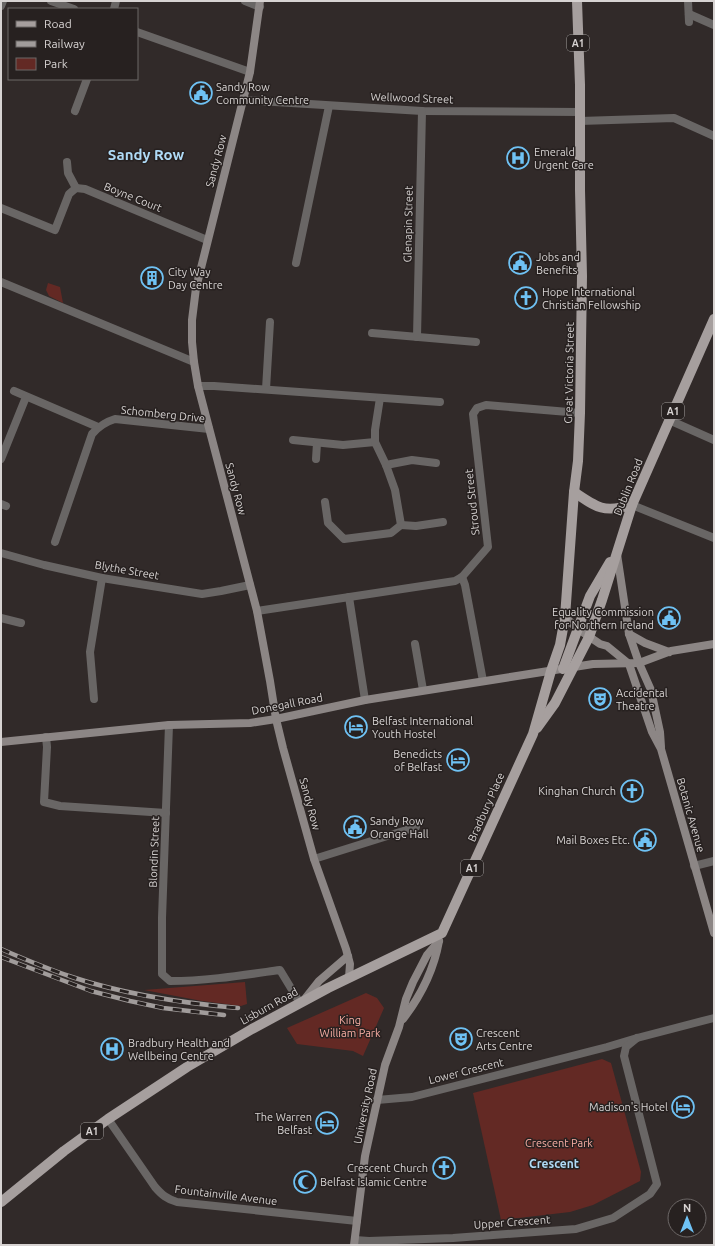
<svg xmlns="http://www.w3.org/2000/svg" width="715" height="1246" font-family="Ubuntu,sans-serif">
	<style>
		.green { fill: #632924 }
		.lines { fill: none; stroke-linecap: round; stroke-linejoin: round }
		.street { stroke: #696665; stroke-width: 8 }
		.secondary { stroke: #8c8685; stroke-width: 8 }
		.primary { stroke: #a69f9e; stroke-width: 10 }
		.rail-casing { stroke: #a19c9b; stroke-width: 4.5 }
		.rail { stroke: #272120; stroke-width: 3; stroke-dasharray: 9; stroke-linecap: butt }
		.labels { text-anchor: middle; stroke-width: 3; stroke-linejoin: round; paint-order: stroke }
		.shield { fill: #272120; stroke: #a29e9d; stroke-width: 1 }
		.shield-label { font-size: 10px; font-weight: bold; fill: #d7d3d2 }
		.poi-label { font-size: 11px; fill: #d7d3d2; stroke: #272120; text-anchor: start }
		.street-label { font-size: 11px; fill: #d7d3d2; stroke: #272120 }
		.park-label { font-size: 11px; fill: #f8ada3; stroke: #272120 }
		.neighbourhood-label { font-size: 12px; font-weight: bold; fill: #afdaf6; stroke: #272120 }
		.district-label { font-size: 15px; font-weight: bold; fill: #afdaf6; stroke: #272120 }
	</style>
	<rect width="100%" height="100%" fill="#312a29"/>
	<g class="green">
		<polygon points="48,283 60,287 63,303 49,296 46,290"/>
		<polygon points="245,982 247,1004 241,1006 202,1001 144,990"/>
		<polygon points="366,993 377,998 384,1008 363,1056 353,1051 297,1044 287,1028"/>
		<polygon points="602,1059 611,1063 641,1172 640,1181 593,1205 570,1212 501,1220 473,1093"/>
	</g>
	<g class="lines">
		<g class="street">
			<polyline points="51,1 74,9"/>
			<polyline points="245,1 260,7"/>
			<polyline points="688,1 689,22"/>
			<polyline points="1,6 3,1"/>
			<polyline points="114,9 116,1"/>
			<polyline points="689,14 714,25"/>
			<polyline points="137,32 250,72"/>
			<polyline points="244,100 422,111 580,112"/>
			<polyline points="75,111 87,79"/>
			<polyline points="580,121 674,118 714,136"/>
			<polyline points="67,162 68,173 76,188"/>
			<polyline points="76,188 85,189 207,240"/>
			<polyline points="1,208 55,230 69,194 76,188"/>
			<polyline points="296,263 329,106"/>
			<polyline points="1,282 194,362"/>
			<polyline points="372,333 476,342"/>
			<polyline points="417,337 422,111"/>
			<polyline points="198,386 214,386 440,402"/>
			<polyline points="266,389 270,322"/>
			<polyline points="14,391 98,427"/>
			<polyline points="669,420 714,440"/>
			<polyline points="293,440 343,445 375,442"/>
			<polyline points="1,459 26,397"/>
			<polyline points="316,459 317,443"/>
			<polyline points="386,465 412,460 436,463"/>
			<polyline points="325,502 328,523 344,539 391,533 401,525 395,490 386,465 375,442 375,430 380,398"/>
			<polyline points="1,504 6,506"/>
			<polyline points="632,505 714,538"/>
			<polyline points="401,525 416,526 443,522"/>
			<path d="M55,542L92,434C99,426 105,422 115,419L209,429"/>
			<polyline points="1,553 44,565 102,578 202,594 221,591 250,585"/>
			<polyline points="462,577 465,585 483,681"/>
			<polyline points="349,597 365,700"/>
			<polyline points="257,611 455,581 462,577 488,547 473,414 477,408 486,405 580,413"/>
			<polyline points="1,618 21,623"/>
			<polyline points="415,644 423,690"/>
			<polyline points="94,699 90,652 102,578"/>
			<path d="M169,725L162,918V974L170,981C207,981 244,975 280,970L300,1003"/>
			<polyline points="46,737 47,747 44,802 60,806 166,813"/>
			<polyline points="314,859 416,827 416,822"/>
			<polyline points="694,866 714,861"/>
			<polyline points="377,1100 412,1097 607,1047 637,1038 714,1018"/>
			<path d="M108,1119L155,1187C162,1195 167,1199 177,1202L357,1221"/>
			<polyline points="355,1240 369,1241 453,1238 576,1229 613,1218 650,1194 657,1184 624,1056 626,1047 637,1038"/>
		</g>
		<g class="secondary">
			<polyline points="260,1 250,72 196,288 192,320 192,342 194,362 198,386 257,611 270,681 276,719 283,748 314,859 346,949 350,964 349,977"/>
			<polyline points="617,554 629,634 639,663 651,690 660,732 661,747"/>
			<polyline points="565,617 578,629 600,644 607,646 629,664"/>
			<polyline points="629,634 645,643 669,652"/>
			<polyline points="629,664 652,732 661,749 714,933"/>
			<polyline points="1,742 169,725 250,723 276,719 365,700 593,664 639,663 671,651 714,644"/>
			<polyline points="304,1000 319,981 348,956"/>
			<path d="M403,1019C420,997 434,969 439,941"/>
			<polyline points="354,1245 365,1156 385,1065 399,1027 406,999 413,982 427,955 439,941"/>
		</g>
		<g class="primary">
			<path d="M574,492C597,508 604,513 632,505"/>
			<polyline points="563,669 590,596 610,562"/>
			<polyline points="537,728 555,703 589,637 602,600 632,505 714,319"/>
			<polyline points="1,1202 64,1151 108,1119 187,1067 252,1029 328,988 442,933 533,734 551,671 560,645 565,617 574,492 578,461 580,413 582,276 580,190 580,85 577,1"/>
		</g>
		<g class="rail-casing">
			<g id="rail">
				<path d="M1,949C24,959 48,969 72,977C126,995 182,1003 238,1008"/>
				<polyline points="1,957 91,991 130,1001 163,1008 224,1015"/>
			</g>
		</g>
		<use href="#rail" class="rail"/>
	</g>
	<defs>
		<g id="civic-ring" transform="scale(1.15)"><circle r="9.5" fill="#272120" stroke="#6fc2f4" stroke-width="1.5"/><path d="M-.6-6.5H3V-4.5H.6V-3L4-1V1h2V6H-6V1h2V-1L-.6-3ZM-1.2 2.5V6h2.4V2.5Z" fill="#6fc2f4"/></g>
		<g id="hospital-ring" transform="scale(1.15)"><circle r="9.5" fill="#272120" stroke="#6fc2f4" stroke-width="1.5"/><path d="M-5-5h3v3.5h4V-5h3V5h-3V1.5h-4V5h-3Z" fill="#6fc2f4"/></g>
		<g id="building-ring" transform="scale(1.15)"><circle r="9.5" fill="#272120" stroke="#6fc2f4" stroke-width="1.5"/><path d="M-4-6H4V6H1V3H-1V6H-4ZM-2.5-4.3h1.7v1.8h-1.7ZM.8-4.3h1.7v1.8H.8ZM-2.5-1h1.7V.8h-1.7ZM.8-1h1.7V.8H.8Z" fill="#6fc2f4"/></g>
		<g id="church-ring" transform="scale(1.15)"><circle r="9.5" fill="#272120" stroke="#6fc2f4" stroke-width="1.5"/><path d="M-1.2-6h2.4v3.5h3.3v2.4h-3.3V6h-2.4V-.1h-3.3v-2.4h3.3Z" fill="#6fc2f4"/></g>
		<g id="theatre-ring" transform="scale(1.15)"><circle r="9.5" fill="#272120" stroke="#6fc2f4" stroke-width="1.5"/><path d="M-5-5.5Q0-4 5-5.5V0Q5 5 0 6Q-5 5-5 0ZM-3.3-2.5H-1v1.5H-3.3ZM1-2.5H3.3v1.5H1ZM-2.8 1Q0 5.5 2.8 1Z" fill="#6fc2f4"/></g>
		<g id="hotel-ring" transform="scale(1.15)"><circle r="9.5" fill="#272120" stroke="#6fc2f4" stroke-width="1.5"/><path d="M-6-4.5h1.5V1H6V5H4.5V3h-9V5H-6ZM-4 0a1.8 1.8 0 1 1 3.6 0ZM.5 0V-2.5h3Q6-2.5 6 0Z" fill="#6fc2f4"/></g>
		<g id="mosque-ring" transform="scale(1.15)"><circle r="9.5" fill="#272120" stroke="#6fc2f4" stroke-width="1.5"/><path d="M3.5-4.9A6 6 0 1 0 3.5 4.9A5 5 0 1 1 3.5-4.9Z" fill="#6fc2f4"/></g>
	</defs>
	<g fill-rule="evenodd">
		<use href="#civic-ring" x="201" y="93"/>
		<use href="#hospital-ring" x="518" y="158"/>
		<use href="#civic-ring" x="520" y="263"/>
		<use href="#building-ring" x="152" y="278"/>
		<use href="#church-ring" x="526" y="298"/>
		<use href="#civic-ring" x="669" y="618"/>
		<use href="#theatre-ring" x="600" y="699"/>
		<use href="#hotel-ring" x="356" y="727"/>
		<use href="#hotel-ring" x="458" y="760"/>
		<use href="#church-ring" x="632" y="791"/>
		<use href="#civic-ring" x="355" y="827"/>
		<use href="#civic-ring" x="645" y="840"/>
		<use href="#theatre-ring" x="461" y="1039"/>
		<use href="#hospital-ring" x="112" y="1049"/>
		<use href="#hotel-ring" x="683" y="1107"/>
		<use href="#hotel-ring" x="327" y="1123"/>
		<use href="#church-ring" x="444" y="1168"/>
		<use href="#mosque-ring" x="305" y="1182"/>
	</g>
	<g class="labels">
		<g class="shield">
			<rect x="567" y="35" width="22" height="16" rx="3"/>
			<rect x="662" y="403" width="22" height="16" rx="3"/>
			<rect x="461" y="860" width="22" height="16" rx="3"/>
			<rect x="81" y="1123" width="22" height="16" rx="3"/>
		</g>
		<g class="shield-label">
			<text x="578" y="47">A1</text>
			<text x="673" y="415">A1</text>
			<text x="472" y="872">A1</text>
			<text x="92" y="1135">A1</text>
		</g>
		<g class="poi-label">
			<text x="216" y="91">Sandy Row<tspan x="216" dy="13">Community Centre</tspan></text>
			<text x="534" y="156">Emerald<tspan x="534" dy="13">Urgent Care</tspan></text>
			<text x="536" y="261">Jobs and<tspan x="536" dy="13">Benefits</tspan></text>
			<text x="168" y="276">City Way<tspan x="168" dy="13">Day Centre</tspan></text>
			<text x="542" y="296">Hope International<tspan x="542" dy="13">Christian Fellowship</tspan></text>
			<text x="654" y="616" text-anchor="end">Equality Commission<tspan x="654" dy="13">for Northern Ireland</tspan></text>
			<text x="616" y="697">Accidental<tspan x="616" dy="13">Theatre</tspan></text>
			<text x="372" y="725">Belfast International<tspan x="372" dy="13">Youth Hostel</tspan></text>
			<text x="442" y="758" text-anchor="end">Benedicts<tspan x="442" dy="13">of Belfast</tspan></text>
			<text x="616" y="795" text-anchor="end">Kinghan Church</text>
			<text x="370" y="825">Sandy Row<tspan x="370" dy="13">Orange Hall</tspan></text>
			<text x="630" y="844" text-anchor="end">Mail Boxes Etc.</text>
			<text x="476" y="1037">Crescent<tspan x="476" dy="13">Arts Centre</tspan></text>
			<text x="128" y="1047">Bradbury Health and<tspan x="128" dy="13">Wellbeing Centre</tspan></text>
			<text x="668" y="1111" text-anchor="end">Madison's Hotel</text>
			<text x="312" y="1121" text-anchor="end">The Warren<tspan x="312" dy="13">Belfast</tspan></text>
			<text x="428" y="1172" text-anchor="end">Crescent Church</text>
			<text x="320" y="1186">Belfast Islamic Centre</text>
		</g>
		<g class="street-label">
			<text transform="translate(412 98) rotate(2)" y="4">Wellwood Street</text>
			<text transform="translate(216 161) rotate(-75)" y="4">Sandy Row</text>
			<text transform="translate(133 197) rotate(22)" y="4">Boyne Court</text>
			<text transform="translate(408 224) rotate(-89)" y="4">Glenapin Street</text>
			<text transform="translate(569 373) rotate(-89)" y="4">Great Victoria Street</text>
			<text transform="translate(163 414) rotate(6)" y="4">Schomberg Drive</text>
			<text transform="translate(628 487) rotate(-68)" y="4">Dublin Road</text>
			<text transform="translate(236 489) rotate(75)" y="4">Sandy Row</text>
			<text transform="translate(472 502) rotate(-96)" y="4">Stroud Street</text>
			<text transform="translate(127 570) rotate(10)" y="4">Blythe Street</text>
			<text transform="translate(287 704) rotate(-11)" y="4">Donegall Road</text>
			<text transform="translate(310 804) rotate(75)" y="4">Sandy Row</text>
			<text transform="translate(486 807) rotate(-66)" y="4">Bradbury Place</text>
			<text transform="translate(691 815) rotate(74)" y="4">Botanic Avenue</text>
			<text transform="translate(154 852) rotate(-88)" y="4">Blondin Street</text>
			<text transform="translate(269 1006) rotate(-29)" y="4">Lisburn Road</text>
			<text transform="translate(466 1071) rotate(-14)" y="4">Lower Crescent</text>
			<text transform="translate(365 1106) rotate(-78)" y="4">University Road</text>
			<text transform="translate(226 1195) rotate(7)" y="4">Fountainville Avenue</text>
			<text transform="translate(512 1222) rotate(-4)" y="4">Upper Crescent</text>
		</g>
		<g class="park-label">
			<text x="350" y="1024">King<tspan x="350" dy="13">William Park</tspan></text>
			<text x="559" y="1147">Crescent Park</text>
		</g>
		<g class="neighbourhood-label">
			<text x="554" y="1168">Crescent</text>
		</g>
		<g class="district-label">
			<text x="146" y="160">Sandy Row</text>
		</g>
	</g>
	<rect width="715" height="1246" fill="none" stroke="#d7d3d2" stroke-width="4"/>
	<rect x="8" y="8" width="130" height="72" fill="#272120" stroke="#6d6867"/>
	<rect x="16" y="21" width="20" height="6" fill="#a69f9e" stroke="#6d6867"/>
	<text x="44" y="28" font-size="12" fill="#d7d3d2">Road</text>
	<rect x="16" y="41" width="20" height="6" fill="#a19c9b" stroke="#6d6867"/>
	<text x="44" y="48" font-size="12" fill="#d7d3d2">Railway</text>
	<rect x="16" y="58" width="20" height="12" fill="#632924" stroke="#6d6867"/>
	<text x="44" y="68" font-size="12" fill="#d7d3d2">Park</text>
	<g transform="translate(687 1218)"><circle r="19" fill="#272120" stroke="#6d6867"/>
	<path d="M0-3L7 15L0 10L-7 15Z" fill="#6fc2f4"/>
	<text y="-6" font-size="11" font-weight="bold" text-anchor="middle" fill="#d7d3d2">N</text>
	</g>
</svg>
